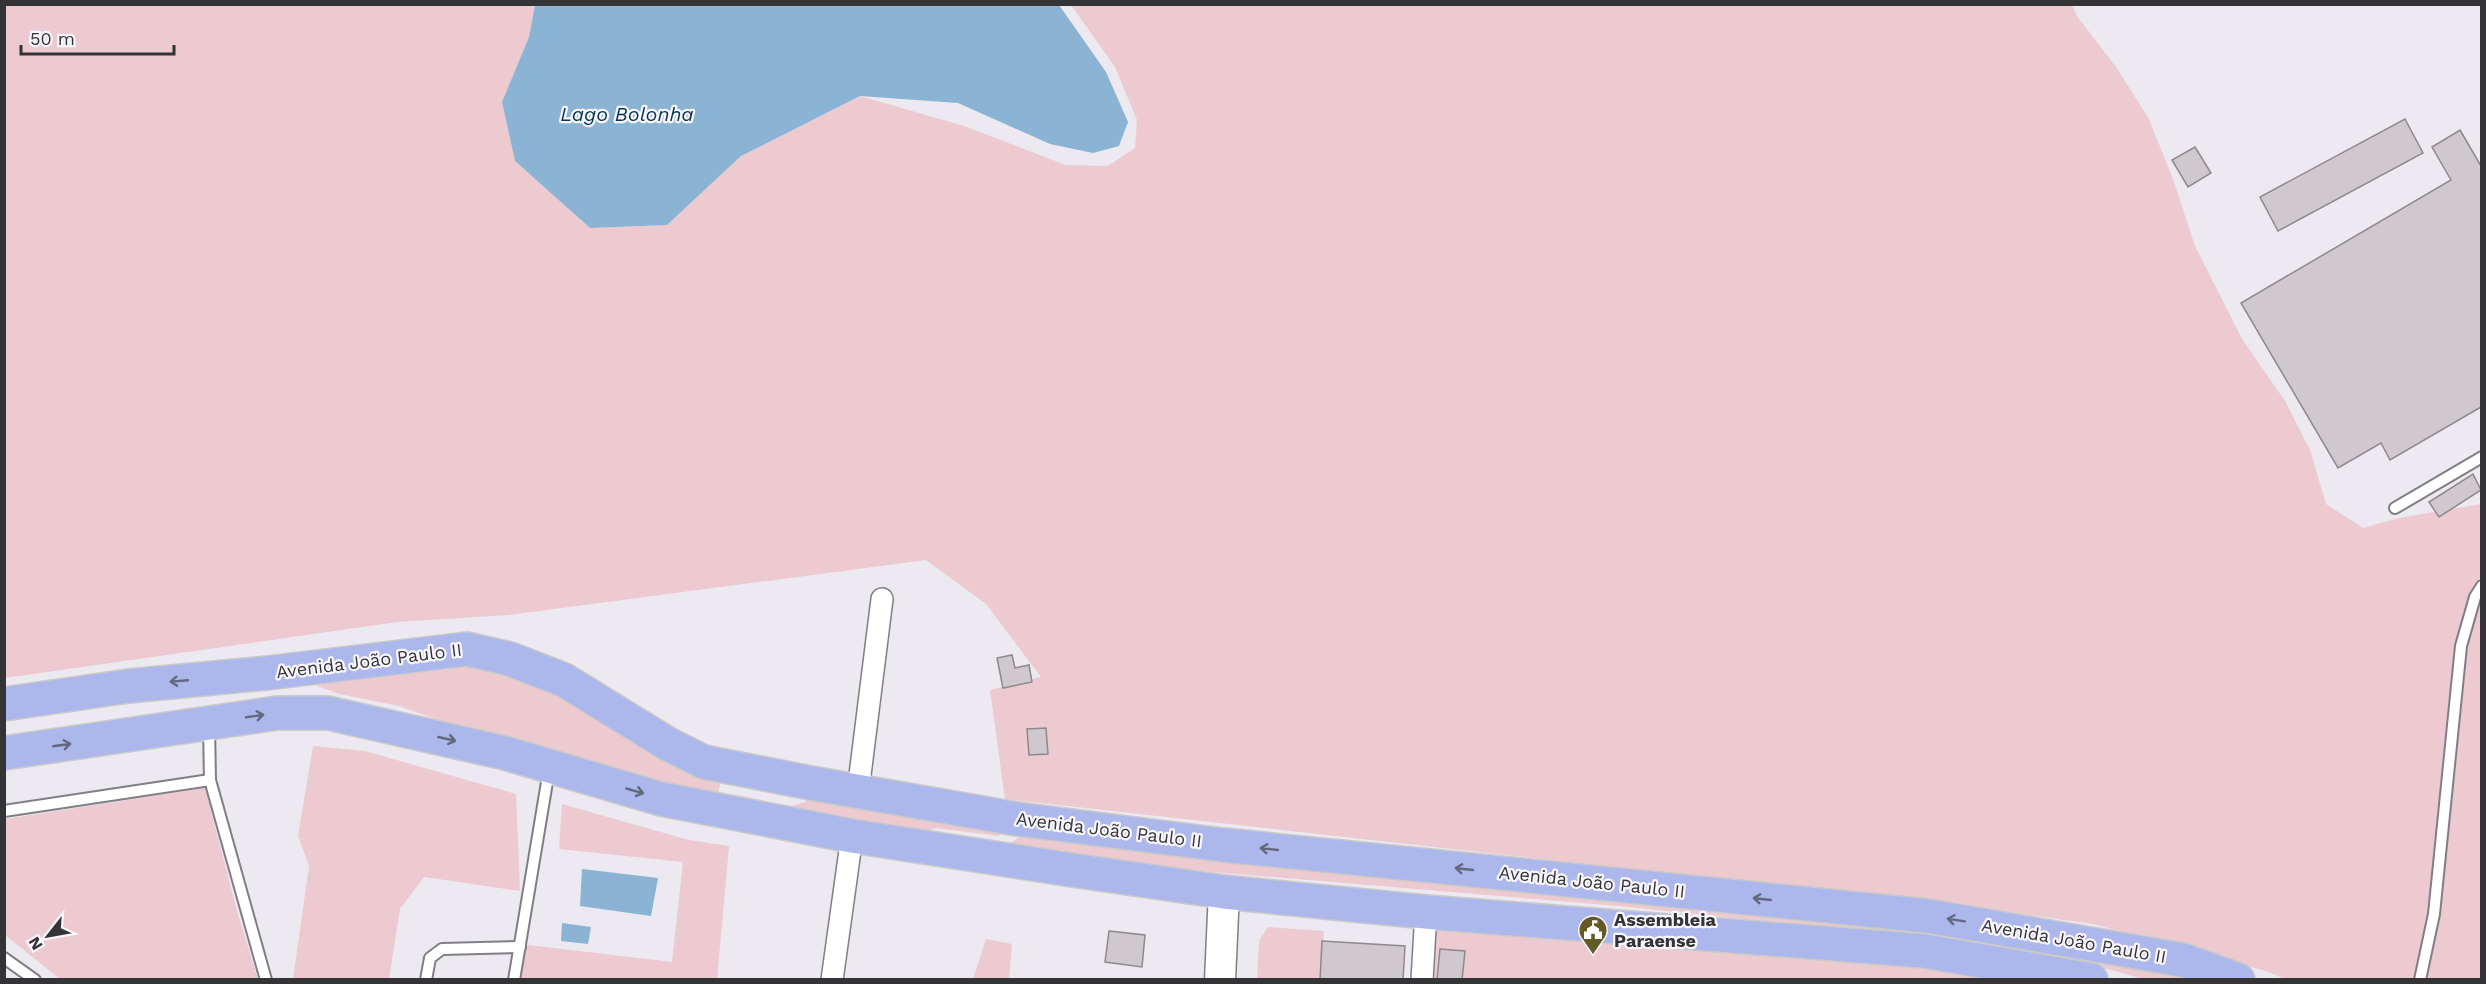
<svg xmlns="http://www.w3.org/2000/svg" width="2486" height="984" font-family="'Work Sans',sans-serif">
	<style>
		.green { fill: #eccad0 }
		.water { fill: #8ab3d4 }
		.building { fill: #cfc8cd; stroke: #8f888d; stroke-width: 1.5 }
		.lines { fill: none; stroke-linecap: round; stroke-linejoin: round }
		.service-casing { stroke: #817e85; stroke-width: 14 }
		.minor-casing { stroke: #817e85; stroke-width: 24 }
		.secondary-casing { stroke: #817e85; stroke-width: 33 }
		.primary-casing { stroke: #cacaca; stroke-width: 36 }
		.service { stroke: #fff; stroke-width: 10 }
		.minor { stroke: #fff; stroke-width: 21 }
		.secondary { stroke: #fff; stroke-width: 30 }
		.primary { stroke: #acb7ec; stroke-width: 33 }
		.oneway { stroke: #64687e }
		.labels { text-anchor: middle; stroke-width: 4.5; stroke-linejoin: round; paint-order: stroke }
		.street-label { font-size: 18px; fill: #343335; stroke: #f9f6fd }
		.poi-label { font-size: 18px; font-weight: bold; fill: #343335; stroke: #f9f6fd; text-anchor: start }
		.water-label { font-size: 20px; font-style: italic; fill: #003555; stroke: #f9f6fd }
	</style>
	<rect width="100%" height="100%" fill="#ece9f0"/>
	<g class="green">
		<polygon points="4,5 535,5 529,37 502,102 515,161 590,228 667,225 741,156 860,96 964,126 1066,165 1108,166 1135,148 1137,120 1115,67 1071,5 2072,5 2077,16 2116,67 2149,119 2173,179 2195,246 2242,339 2285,401 2310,450 2326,504 2363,528 2399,518 2481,504 2481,979 2285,979 2266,971 2093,924 1962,906 1005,799 990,690 1041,677 986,604 926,560 509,615 397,622 5,678"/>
		<polygon points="467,662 524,674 607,722 670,765 721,781 716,801 486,737 399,706 339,694 315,685"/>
		<polygon points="313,746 365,751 516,794 520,891 424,877 400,909 389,979 293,979 309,866 298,836"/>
		<polygon points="205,788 237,911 258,979 60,979 5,935 5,819"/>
		<polygon points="741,797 790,807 819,797 1003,826 999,836 935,828 912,837 736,807"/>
		<polygon points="562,804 689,840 729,846 717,979 515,980 520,944 672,962 683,862 559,849"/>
		<polygon points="1021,835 1055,842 1967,927 2201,979 2144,979 2044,952 1937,935 1803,925 1618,906 1129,865 1009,845"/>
		<polygon points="1268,927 1324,931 1320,979 1257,980 1259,941"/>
		<polygon points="1424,930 1923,967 1983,979 1421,980"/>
		<polygon points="986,939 1012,944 1009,979 973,979"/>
	</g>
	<g class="water">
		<polygon points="1059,5 1106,72 1128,122 1119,146 1093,153 1050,144 958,103 860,96 741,156 667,225 590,228 515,161 502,102 529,37 535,5"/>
		<polygon points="582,869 658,878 651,916 580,906"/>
		<polygon points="562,923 591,927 588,944 561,941"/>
	</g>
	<g class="building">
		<polygon points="2405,119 2423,153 2278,231 2260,197"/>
		<polygon points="2460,130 2481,166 2481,407 2390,460 2381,443 2338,468 2241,303 2451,180 2432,147"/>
		<polygon points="2195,147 2211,173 2188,187 2172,160"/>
		<polygon points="2473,474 2481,490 2439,517 2429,502"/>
		<polygon points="1012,655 1015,668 1029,665 1032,682 1003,688 997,658"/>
		<polygon points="1046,728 1048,754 1029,755 1027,729"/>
		<polygon points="1109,931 1145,935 1142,967 1105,962"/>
		<polygon points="1322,941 1405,946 1403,980 1320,980"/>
		<polygon points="1440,949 1465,951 1462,980 1437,980"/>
	</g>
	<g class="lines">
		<g class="service-casing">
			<g id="service">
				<polyline points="2395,508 2482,457"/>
				<polyline points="209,726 210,780"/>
				<polyline points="4,811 210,780 266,980"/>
				<polyline points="4,958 35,980"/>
				<polyline points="426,980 430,958 442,949 520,947"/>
				<polyline points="514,980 549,770"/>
				<polyline points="2420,980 2434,914 2461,646 2475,597 2482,586"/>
			</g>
		</g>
		<g class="minor-casing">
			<g id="minor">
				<polyline points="858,791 882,599"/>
				<polyline points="832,980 852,836"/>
				<polyline points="1422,980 1426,912"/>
			</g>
		</g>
		<g class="secondary-casing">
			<polyline id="secondary" points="1220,980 1224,892"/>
		</g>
		<g class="primary-casing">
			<g id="primary">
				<polyline points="4,704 129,686 267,673 467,649 510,659 564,680 668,744 704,762 816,784 1017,819 1223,845 1928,916 2183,960 2238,980"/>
				<polyline points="4,753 277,713 328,713 505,753 661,799 852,836 1072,870 1224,892 1426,912 1924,951 2091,980"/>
			</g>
		</g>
		<use href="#service" class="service"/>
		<use href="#minor" class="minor"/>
		<use href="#secondary" class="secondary"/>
		<use href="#primary" class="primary"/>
	</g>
	<defs><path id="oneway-shaft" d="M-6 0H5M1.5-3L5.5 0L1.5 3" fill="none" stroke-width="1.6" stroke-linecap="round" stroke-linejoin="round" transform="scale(1.5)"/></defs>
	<g class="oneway">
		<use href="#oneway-shaft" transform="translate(179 681) rotate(175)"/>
		<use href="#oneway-shaft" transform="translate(255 716) rotate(-8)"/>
		<use href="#oneway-shaft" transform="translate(447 739) rotate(13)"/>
		<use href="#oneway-shaft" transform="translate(62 745) rotate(-8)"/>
		<use href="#oneway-shaft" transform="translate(635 791) rotate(16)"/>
		<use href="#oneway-shaft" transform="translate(1269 849) rotate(-174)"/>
		<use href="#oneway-shaft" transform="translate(1464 869) rotate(-174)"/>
		<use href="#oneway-shaft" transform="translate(1762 899) rotate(-174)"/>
		<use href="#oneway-shaft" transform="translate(1956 920) rotate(-171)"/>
	</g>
	<defs>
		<g id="civic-pin" transform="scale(1.5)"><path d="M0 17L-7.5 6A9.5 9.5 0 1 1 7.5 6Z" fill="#635a26" stroke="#f9f6fd"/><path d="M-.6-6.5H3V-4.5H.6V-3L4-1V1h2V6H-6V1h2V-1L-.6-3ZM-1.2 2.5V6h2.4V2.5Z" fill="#fff"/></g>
	</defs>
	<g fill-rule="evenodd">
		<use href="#civic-pin" x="1593" y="930"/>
	</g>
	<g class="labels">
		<g class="street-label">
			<text transform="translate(369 661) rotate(-7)" y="6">Avenida João Paulo II</text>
			<text transform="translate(1109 830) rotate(7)" y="6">Avenida João Paulo II</text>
			<text transform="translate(1592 882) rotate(6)" y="6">Avenida João Paulo II</text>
			<text transform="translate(2074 941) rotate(10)" y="6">Avenida João Paulo II</text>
		</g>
		<g class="poi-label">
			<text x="1614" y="926">Assembleia<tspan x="1614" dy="21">Paraense</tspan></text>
		</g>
		<g class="water-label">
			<text x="627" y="121">Lago Bolonha</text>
		</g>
	</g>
	<rect width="2486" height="984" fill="none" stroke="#343335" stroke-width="12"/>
	<g transform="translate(48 936) rotate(239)" stroke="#f9f6fd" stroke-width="4.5" paint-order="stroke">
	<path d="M0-4.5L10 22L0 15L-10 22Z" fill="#343335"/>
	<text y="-9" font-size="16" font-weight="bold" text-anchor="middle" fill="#343335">N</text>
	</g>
	<path d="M21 45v9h153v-9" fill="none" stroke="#343335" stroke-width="3"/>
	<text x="30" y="45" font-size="18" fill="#343335" stroke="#f9f6fd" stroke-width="4.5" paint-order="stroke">50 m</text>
</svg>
